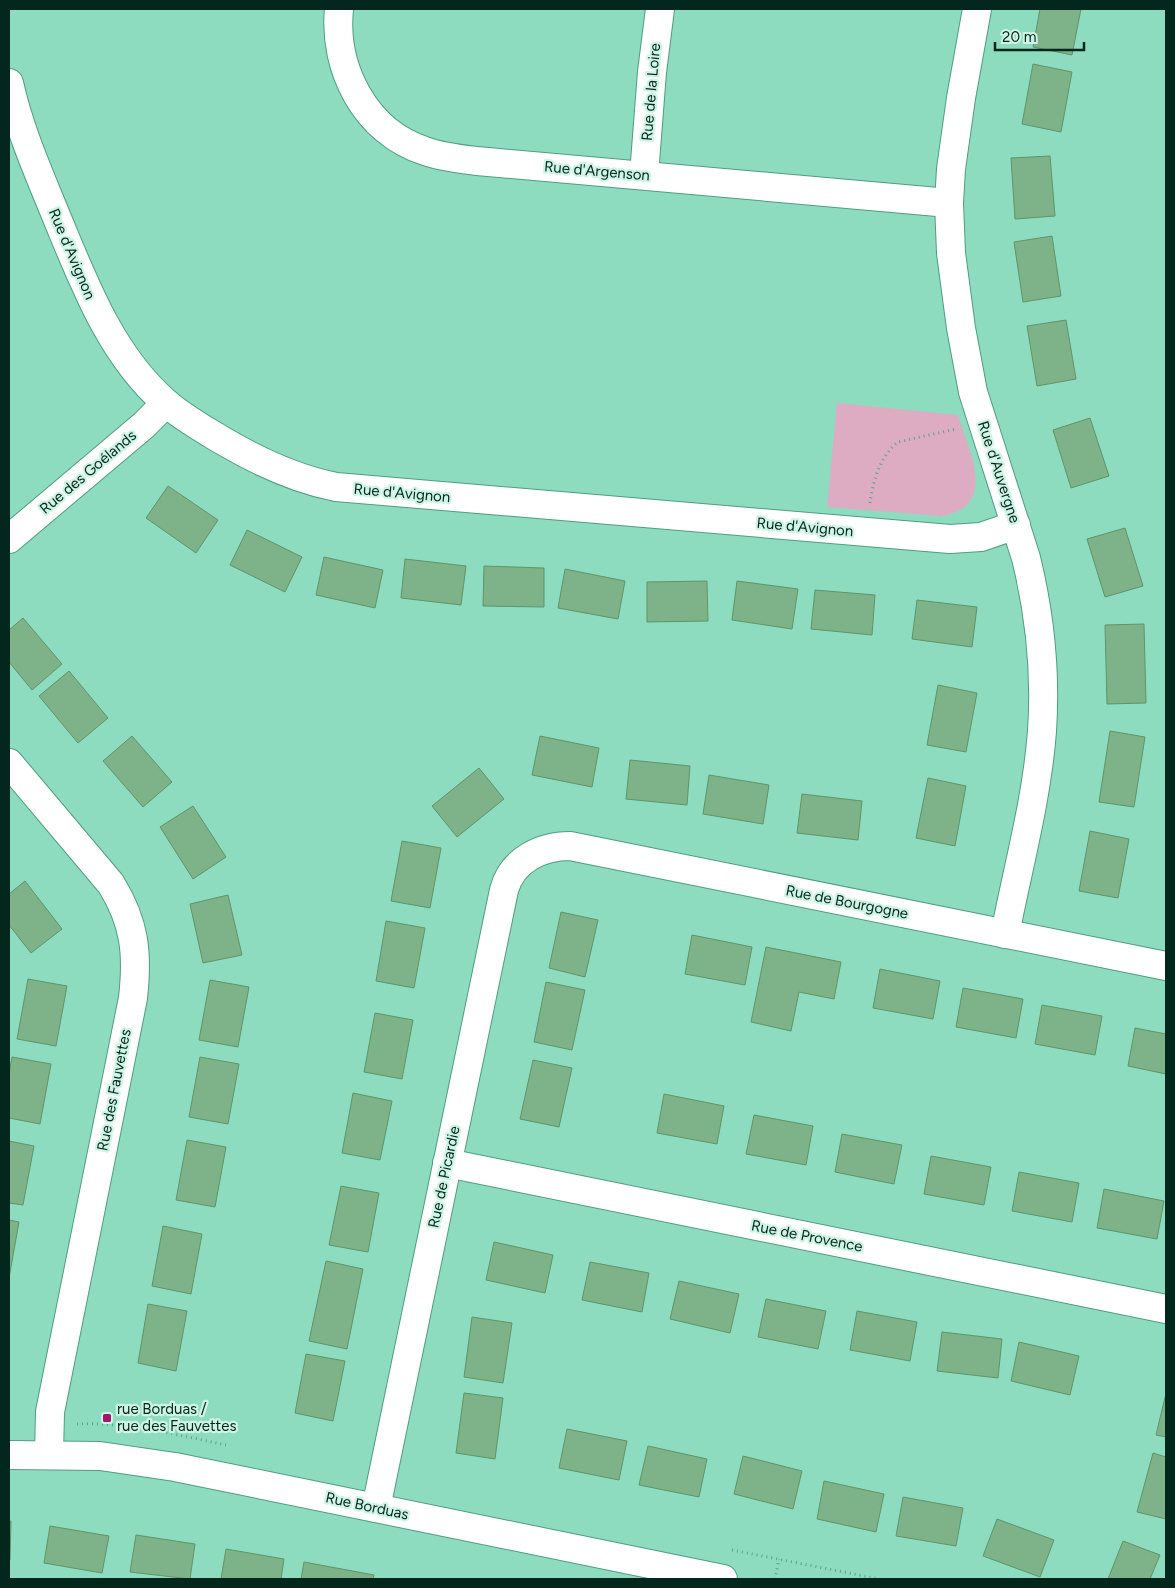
<svg xmlns="http://www.w3.org/2000/svg" width="1175" height="1588" font-family="Figtree,sans-serif">
	<style>
		.green { fill: #ddabc2 }
		.building { fill: #7eb288; stroke: #5e9569 }
		.lines { fill: none; stroke-linecap: round; stroke-linejoin: round }
		.minor-casing { stroke: #4f9d84; stroke-width: 30 }
		.path { stroke: #60a18b; stroke-width: 3; stroke-dasharray: 1 4; stroke-linecap: butt }
		.minor { stroke: #fff; stroke-width: 28 }
		.poi-dot { fill: #9e196a; stroke: #cef4e5; stroke-width: 2 }
		.labels { text-anchor: middle; stroke-width: 4.5; stroke-linejoin: round; paint-order: stroke }
		.street-label { font-size: 15px; fill: #04271d; stroke: #cef4e5 }
		.poi-label { font-size: 15px; fill: #04271d; stroke: #cef4e5; text-anchor: start }
	</style>
	<rect width="100%" height="100%" fill="#8ddcc0"/>
	<path class="green" d="M837,403L958,415C969,451 999,507 941,516L827,507Z"/>
	<g class="building">
		<polygon points="1040,9 1081,9 1072,55 1033,47"/>
		<polygon points="1033,64 1072,72 1061,132 1022,124"/>
		<polygon points="1050,156 1055,216 1015,219 1011,158"/>
		<polygon points="1052,236 1061,296 1023,302 1014,242"/>
		<polygon points="1066,320 1076,379 1037,386 1027,326"/>
		<polygon points="1090,418 1109,476 1071,488 1053,430"/>
		<polygon points="168,486 218,520 196,553 146,518"/>
		<polygon points="1125,528 1143,586 1105,597 1087,539"/>
		<polygon points="247,530 302,557 285,592 230,565"/>
		<polygon points="324,557 383,570 375,608 316,595"/>
		<polygon points="405,559 466,566 461,605 401,598"/>
		<polygon points="484,566 544,568 544,607 483,606"/>
		<polygon points="565,569 625,581 618,619 558,608"/>
		<polygon points="707,581 708,621 647,622 647,582"/>
		<polygon points="737,581 798,589 792,629 732,620"/>
		<polygon points="815,590 875,595 872,635 811,629"/>
		<polygon points="917,600 977,607 972,647 912,639"/>
		<polygon points="23,618 62,664 32,690 9,662 9,630"/>
		<polygon points="1144,624 1146,703 1107,704 1105,625"/>
		<polygon points="69,671 108,718 78,743 39,696"/>
		<polygon points="938,685 977,693 966,752 927,745"/>
		<polygon points="1110,731 1145,737 1134,807 1099,802"/>
		<polygon points="132,736 172,782 143,807 103,761"/>
		<polygon points="540,736 599,748 592,787 532,775"/>
		<polygon points="630,760 690,766 687,805 626,799"/>
		<polygon points="479,768 504,799 457,837 432,806"/>
		<polygon points="709,775 769,785 763,824 703,814"/>
		<polygon points="928,778 966,786 955,846 916,838"/>
		<polygon points="802,794 862,801 858,840 797,833"/>
		<polygon points="193,806 226,857 193,879 160,827"/>
		<polygon points="1090,831 1129,839 1118,898 1079,891"/>
		<polygon points="402,841 441,848 430,908 391,901"/>
		<polygon points="25,881 62,929 31,953 9,925 9,894"/>
		<polygon points="228,895 242,955 203,963 190,904"/>
		<polygon points="561,912 598,920 585,977 549,968"/>
		<polygon points="386,921 425,928 414,988 376,981"/>
		<polygon points="692,935 752,947 745,985 685,974"/>
		<polygon points="766,947 841,962 834,999 799,992 791,1031 751,1022"/>
		<polygon points="880,969 940,981 933,1019 873,1008"/>
		<polygon points="28,979 67,986 56,1046 17,1039"/>
		<polygon points="210,980 249,987 238,1047 199,1040"/>
		<polygon points="546,982 585,990 572,1050 534,1042"/>
		<polygon points="963,988 1023,999 1016,1038 956,1027"/>
		<polygon points="1042,1005 1102,1016 1095,1055 1035,1044"/>
		<polygon points="375,1013 413,1020 402,1079 364,1072"/>
		<polygon points="1135,1028 1166,1034 1166,1074 1128,1066"/>
		<polygon points="12,1057 51,1064 40,1124 9,1118 9,1074"/>
		<polygon points="200,1057 239,1064 228,1124 189,1117"/>
		<polygon points="533,1060 572,1068 559,1127 520,1119"/>
		<polygon points="353,1093 392,1101 380,1160 342,1153"/>
		<polygon points="664,1094 724,1106 717,1144 657,1133"/>
		<polygon points="754,1115 813,1126 806,1165 746,1154"/>
		<polygon points="842,1134 902,1145 894,1184 835,1172"/>
		<polygon points="187,1140 226,1147 215,1207 176,1200"/>
		<polygon points="9,1141 34,1146 23,1205 9,1203"/>
		<polygon points="931,1156 991,1167 984,1205 924,1194"/>
		<polygon points="1019,1172 1079,1183 1072,1222 1012,1211"/>
		<polygon points="341,1186 379,1193 368,1252 329,1245"/>
		<polygon points="1104,1189 1164,1201 1157,1239 1097,1228"/>
		<polygon points="9,1220 19,1222 9,1278"/>
		<polygon points="163,1226 202,1234 191,1294 152,1286"/>
		<polygon points="494,1242 553,1255 545,1293 486,1280"/>
		<polygon points="326,1261 363,1269 347,1349 309,1341"/>
		<polygon points="590,1262 649,1273 642,1312 582,1300"/>
		<polygon points="679,1281 739,1294 730,1333 670,1319"/>
		<polygon points="766,1299 826,1311 818,1349 758,1337"/>
		<polygon points="148,1304 187,1311 176,1371 138,1363"/>
		<polygon points="857,1311 917,1322 910,1361 850,1350"/>
		<polygon points="472,1317 512,1323 503,1383 464,1377"/>
		<polygon points="942,1332 1002,1339 998,1378 937,1371"/>
		<polygon points="1019,1342 1079,1356 1070,1395 1011,1381"/>
		<polygon points="306,1354 345,1361 333,1421 295,1413"/>
		<polygon points="464,1393 503,1398 495,1459 456,1453"/>
		<polygon points="1166,1393 1166,1437 1156,1435"/>
		<polygon points="567,1429 627,1441 619,1480 559,1468"/>
		<polygon points="648,1446 707,1459 699,1497 639,1485"/>
		<polygon points="1153,1453 1166,1457 1166,1519 1137,1512"/>
		<polygon points="743,1456 802,1471 793,1509 734,1494"/>
		<polygon points="824,1481 884,1494 876,1532 817,1519"/>
		<polygon points="903,1497 963,1508 956,1546 896,1536"/>
		<polygon points="997,1519 1054,1540 1040,1577 983,1556"/>
		<polygon points="9,1521 11,1521 10,1560 9,1560"/>
		<polygon points="50,1526 109,1536 102,1573 44,1563"/>
		<polygon points="136,1535 195,1544 190,1579 130,1572"/>
		<polygon points="1123,1541 1160,1555 1150,1579 1108,1579"/>
		<polygon points="226,1549 284,1559 281,1579 221,1579"/>
		<polygon points="304,1562 374,1575 373,1579 301,1579"/>
	</g>
	<g class="lines">
		<g class="minor-casing">
			<g id="minor">
				<path d="M339,9C333,68 365,132 425,151C441,157 460,159 477,161L949,203"/>
				<path d="M977,9L961,98L951,169L949,203L951,253L961,328L973,392L1026,558C1040,615 1046,672 1042,731C1037,799 1018,867 1005,934"/>
				<path d="M9,83C19,129 39,174 57,218C84,283 111,355 165,402C183,418 205,430 225,442C261,463 296,479 336,487L950,539L981,537L1016,525"/>
				<polyline points="644,175 652,72 660,9"/>
				<polyline points="9,539 144,425 166,403"/>
				<path d="M9,763L111,884C135,923 138,953 133,998L50,1412L49,1455"/>
				<polyline points="447,1163 1166,1309"/>
				<polyline points="9,1455 100,1456 175,1467 723,1579"/>
				<path d="M376,1508L504,890C512,860 541,846 570,846L1166,966"/>
			</g>
		</g>
		<g class="path">
			<path d="M870,503C873,481 880,456 898,442L956,429"/>
			<path d="M77,1424C127,1422 178,1435 226,1445"/>
			<polyline points="732,1550 879,1579"/>
			<polyline points="775,1579 779,1559"/>
		</g>
		<use href="#minor" class="minor"/>
	</g>
	<rect class="poi-dot" x="102" y="1413" width="10" height="10" rx="2.5"/>
	<g class="labels">
		<g class="street-label">
			<text transform="translate(651 92) rotate(-85)" y="5">Rue de la Loire</text>
			<text transform="translate(597 171) rotate(5)" y="5">Rue d'Argenson</text>
			<text transform="translate(72 254) rotate(67)" y="5">Rue d'Avignon</text>
			<text transform="translate(88 472) rotate(-40)" y="5">Rue des Goélands</text>
			<text transform="translate(999 472) rotate(72)" y="5">Rue d'Auvergne</text>
			<text transform="translate(402 493) rotate(5)" y="5">Rue d'Avignon</text>
			<text transform="translate(805 527) rotate(5)" y="5">Rue d'Avignon</text>
			<text transform="translate(847 902) rotate(11)" y="5">Rue de Bourgogne</text>
			<text transform="translate(114 1090) rotate(-79)" y="5">Rue des Fauvettes</text>
			<text transform="translate(444 1177) rotate(-78)" y="5">Rue de Picardie</text>
			<text transform="translate(807 1236) rotate(11)" y="5">Rue de Provence</text>
			<text transform="translate(367 1506) rotate(12)" y="5">Rue Borduas</text>
		</g>
		<g class="poi-label">
			<text x="117" y="1414">rue Borduas /<tspan x="117" dy="17">rue des Fauvettes</tspan></text>
		</g>
	</g>
	<rect width="1175" height="1588" fill="none" stroke="#04271d" stroke-width="20"/>
	<path d="M995 42v8h89v-8" fill="none" stroke="#04271d" stroke-width="2.5"/>
	<text x="1002" y="42" font-size="15" fill="#04271d" stroke="#cef4e5" stroke-width="4" paint-order="stroke">20 m</text>
</svg>
